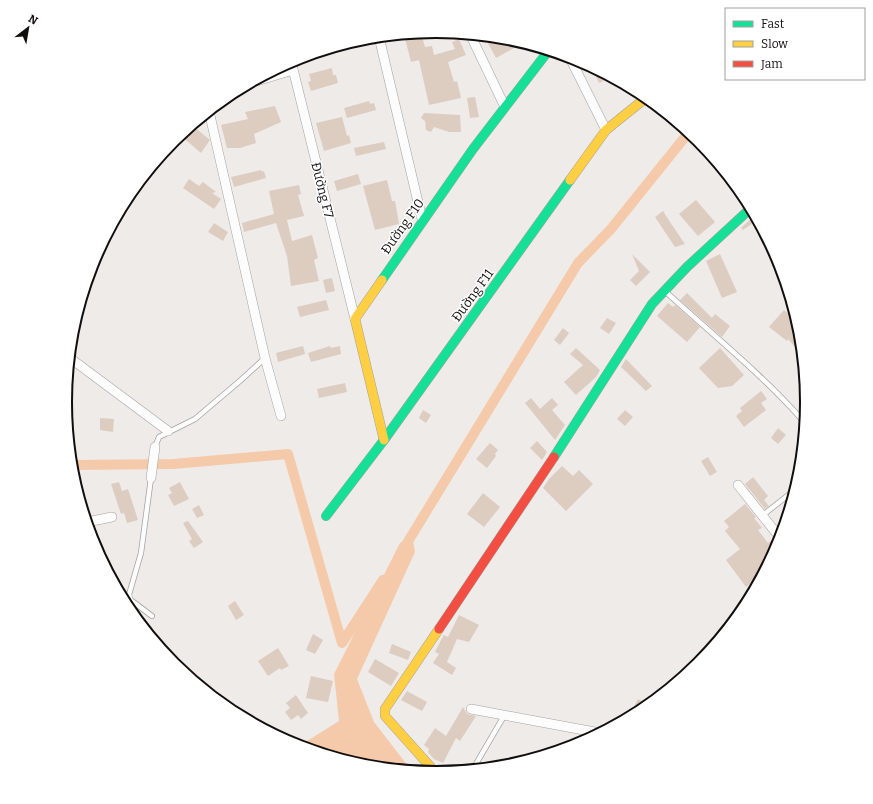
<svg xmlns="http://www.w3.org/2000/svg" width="873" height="804" font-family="Bitter,serif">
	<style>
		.water { fill: #f5caaa }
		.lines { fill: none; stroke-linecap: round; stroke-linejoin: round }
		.canal { stroke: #f5caaa; stroke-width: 10 }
		.building { fill: #ddcdc1 }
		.lane-casing { stroke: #a5a2a0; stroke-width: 6 }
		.street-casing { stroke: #a5a2a0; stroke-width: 10 }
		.fast-casing { stroke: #a5a2a0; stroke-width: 10 }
		.slow-casing { stroke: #a5a2a0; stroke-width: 10 }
		.jam-casing { stroke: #a5a2a0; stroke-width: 10 }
		.lane { stroke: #fdfcfc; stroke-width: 4.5 }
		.street { stroke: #fdfcfc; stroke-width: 9 }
		.fast { stroke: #16e098; stroke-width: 9 }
		.slow { stroke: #ffcf43; stroke-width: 9 }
		.jam { stroke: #f24e42; stroke-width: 9 }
		.labels { text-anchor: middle; stroke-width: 3; stroke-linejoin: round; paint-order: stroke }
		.street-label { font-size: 13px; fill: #110e0d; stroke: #fff }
		.rim { fill: none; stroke: #110e0d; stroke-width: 2 }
	</style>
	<rect width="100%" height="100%" fill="#efebe8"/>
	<polygon class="water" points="412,536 415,552 357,679 374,722 411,770 364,766 299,746 339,721 334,674 400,543"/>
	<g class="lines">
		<g class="canal">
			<polyline points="72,465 173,464 288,454 342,643 383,580"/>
			<polyline points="404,548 578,263 611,229 689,132"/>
		</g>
	</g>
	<g class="building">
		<polygon points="421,33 425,47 432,46 434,55 455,49 452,42 459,39 466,55 448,62 454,82 457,81 461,98 429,105 419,60 411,62 404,34"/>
		<polygon points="484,36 509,38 518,41 512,44 514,48 496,58"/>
		<polygon points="591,66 604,73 612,77 599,83"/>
		<polygon points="332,68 333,75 336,75 338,83 311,91 308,82 311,81 309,74"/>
		<polygon points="475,97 479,117 470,118 467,98"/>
		<polygon points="369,101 370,104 374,103 376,110 347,118 344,108"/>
		<polygon points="275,106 281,122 254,134 256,143 240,148 227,148 221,125 248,119 245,112"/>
		<polygon points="424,113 460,115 461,132 449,132 434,127 431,132 426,130 425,121 421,118"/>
		<polygon points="342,117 347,136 349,135 351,143 324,151 316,123"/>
		<polygon points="192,125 210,140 201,153 180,135"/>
		<polygon points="384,142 386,149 356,156 354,148"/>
		<polygon points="261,170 262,172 264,171 266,178 234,187 231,177"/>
		<polygon points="358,174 361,184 337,191 334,181"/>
		<polygon points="189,179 199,186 203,182 216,192 212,193 221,199 214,209 183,188"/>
		<polygon points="387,180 392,201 395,201 399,224 375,230 363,186"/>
		<polygon points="299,185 301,194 298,195 304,216 287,220 292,241 312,235 318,258 314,260 319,281 291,286 287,256 276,223 244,232 242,223 274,214 269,191"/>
		<polygon points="696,200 715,222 698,236 679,214"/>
		<polygon points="663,211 672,225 685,244 675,247 655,217"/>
		<polygon points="753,217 756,221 743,230 741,228"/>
		<polygon points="214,223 228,232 223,241 208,232"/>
		<polygon points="632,254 650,272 636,286 630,280 639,271"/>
		<polygon points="720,254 737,292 722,298 706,261"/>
		<polygon points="332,278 335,291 326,293 323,280"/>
		<polygon points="687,293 712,318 715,314 730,326 722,337 680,300"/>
		<polygon points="326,300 329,310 300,317 297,307"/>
		<polygon points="668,303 673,307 675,305 700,327 687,342 657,316"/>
		<polygon points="784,310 798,323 803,356 788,339 787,341 769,327"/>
		<polygon points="607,318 616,323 609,334 600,328"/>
		<polygon points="563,328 569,333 560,345 554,340"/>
		<polygon points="303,346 305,354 278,362 276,353"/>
		<polygon points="330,346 331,348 340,346 341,354 311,362 308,353"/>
		<polygon points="576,348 600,370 596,377 576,395 564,382 583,365 570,354"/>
		<polygon points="720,348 744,375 732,386 718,388 699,368"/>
		<polygon points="626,359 652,386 646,391 621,367"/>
		<polygon points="345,383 347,392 319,398 317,389"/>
		<polygon points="761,391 767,399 761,403 766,410 744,427 736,416 742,411 740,408"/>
		<polygon points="531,398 540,409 552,398 558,405 552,410 565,425 555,440 525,403"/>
		<polygon points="423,410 431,415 426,423 419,418"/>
		<polygon points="625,410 633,417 625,426 617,419"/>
		<polygon points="100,418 114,419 113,432 100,430"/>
		<polygon points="778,428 786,435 778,444 771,438"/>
		<polygon points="537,441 547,452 542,460 530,448"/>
		<polygon points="490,443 498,450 495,454 496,456 487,468 476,459"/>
		<polygon points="708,457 717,472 710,476 701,461"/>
		<polygon points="562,466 573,476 579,470 593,484 566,511 543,488 549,479"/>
		<polygon points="753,477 768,496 764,500 769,506 765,509 745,484"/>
		<polygon points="119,482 122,491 128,489 138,520 127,523 124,513 121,514 111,484"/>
		<polygon points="180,482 189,499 174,506 168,495 172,493 169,488"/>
		<polygon points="483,493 500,507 484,527 467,514"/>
		<polygon points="745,504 756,517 754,518 762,528 758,530 768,543 773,539 778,545 759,583 756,580 746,587 726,560 740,549 725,531 729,527 724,521"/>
		<polygon points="199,505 204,515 197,518 192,509"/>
		<polygon points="188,521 203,542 194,548 189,541 192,539 183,523"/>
		<polygon points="235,601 244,615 236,620 228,606"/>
		<polygon points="459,615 479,625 469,642 457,639 447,662 456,668 452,675 433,663 439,654 435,652 440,642 444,635 448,637"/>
		<polygon points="313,634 323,640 315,654 306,650"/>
		<polygon points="392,644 411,652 408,660 389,653"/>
		<polygon points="278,648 289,666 281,670 280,668 268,676 258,661"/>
		<polygon points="375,659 399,673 391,686 368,672"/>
		<polygon points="311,676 333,681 328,702 306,698"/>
		<polygon points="407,691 427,702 422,711 401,700"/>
		<polygon points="296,695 308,713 301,719 298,715 291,720 285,712 290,708 286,703"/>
		<polygon points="638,699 646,703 643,710 628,718"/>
		<polygon points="463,707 467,714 476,716 460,741 456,738 443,763 434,759 428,752 429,749 424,745 435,728 446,736"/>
	</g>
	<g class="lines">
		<g class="lane-casing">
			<g id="lane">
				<path d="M666,292C713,335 763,375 805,423"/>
				<polyline points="155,447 159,437 195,419 241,380 265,358"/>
				<polyline points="763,515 796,489"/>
				<polyline points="128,598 152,616"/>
				<polyline points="126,605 141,553 151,478"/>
				<polyline points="473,769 504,716"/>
			</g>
		</g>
		<g class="street-casing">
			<g id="street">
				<polyline points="470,34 504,105"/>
				<polyline points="379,37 422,219"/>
				<polyline points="569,56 606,130"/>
				<polyline points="291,61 355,319"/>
				<polyline points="250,83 293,70"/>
				<polyline points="209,111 265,358 281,416"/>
				<polyline points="70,358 168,431"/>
				<polyline points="151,478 155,447"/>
				<polyline points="738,485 781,539"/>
				<polyline points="87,522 112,517"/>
				<polyline points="120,594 128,598"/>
				<polyline points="471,709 600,733"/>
			</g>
		</g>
		<g class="fast-casing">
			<g id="fast">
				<polyline points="382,280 473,149 549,50"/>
				<polyline points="554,457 652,304 687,267 751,208"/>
				<polyline points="326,516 384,440 570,180"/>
			</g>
		</g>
		<g class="slow-casing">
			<g id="slow">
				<polyline points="570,180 606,130 647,97"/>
				<polyline points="382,280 355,319 384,440"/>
				<polyline points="436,773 385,716 385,709 439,629"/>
			</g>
		</g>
		<g class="jam-casing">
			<polyline id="jam" points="439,629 554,457"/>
		</g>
		<use href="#lane" class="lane"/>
		<use href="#street" class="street"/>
		<use href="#fast" class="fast"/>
		<use href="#slow" class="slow"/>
		<use href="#jam" class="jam"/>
	</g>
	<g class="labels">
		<g class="street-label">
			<text transform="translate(323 190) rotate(76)" y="5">Đường F7</text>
			<text transform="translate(402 226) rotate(-55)" y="5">Đường F10</text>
			<text transform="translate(472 295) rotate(-54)" y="5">Đường F11</text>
		</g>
	</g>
	<path d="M0 0H873V804H0ZM72 402a364 364 0 1 1 728 0a364 364 0 1 1-728 0Z" fill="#fff" fill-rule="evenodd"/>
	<path class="rim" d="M72 402a364 364 0 1 1 728 0a364 364 0 1 1-728 0Z"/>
	<rect x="725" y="8" width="140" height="72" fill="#ffffff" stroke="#a09f9e"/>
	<rect x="733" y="21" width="20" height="6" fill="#16e098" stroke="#a09f9e"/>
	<text x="761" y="28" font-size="12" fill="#110e0d">Fast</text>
	<rect x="733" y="41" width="20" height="6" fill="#ffcf43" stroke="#a09f9e"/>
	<text x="761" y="48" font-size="12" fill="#110e0d">Slow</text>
	<rect x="733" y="61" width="20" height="6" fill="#f24e42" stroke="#a09f9e"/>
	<text x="761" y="68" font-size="12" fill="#110e0d">Jam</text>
	<g transform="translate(28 28) rotate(31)" stroke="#ffffff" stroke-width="3" paint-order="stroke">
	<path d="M0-3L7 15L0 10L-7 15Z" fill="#110e0d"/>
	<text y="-6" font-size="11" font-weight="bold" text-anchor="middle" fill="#110e0d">N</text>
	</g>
</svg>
